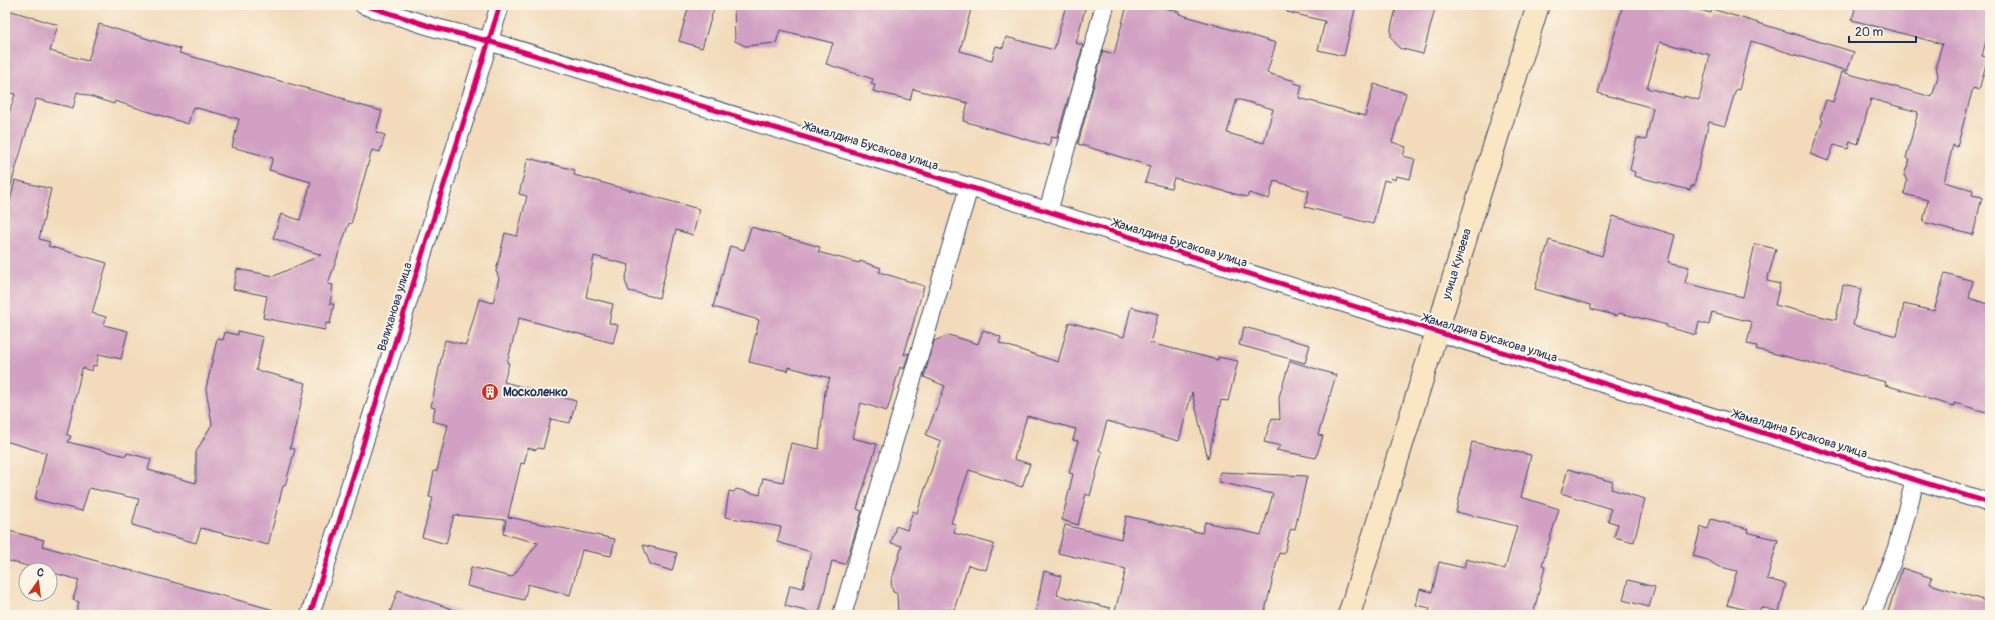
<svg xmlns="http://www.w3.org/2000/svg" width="1995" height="620" font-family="Pangolin,sans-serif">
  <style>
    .building { fill: #d2a0c3; fill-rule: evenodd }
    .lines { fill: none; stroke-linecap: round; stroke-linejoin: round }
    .minor-casing { stroke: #3b496c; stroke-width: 20 }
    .secondary-casing { stroke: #3b496c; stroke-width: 24 }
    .minor { stroke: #fff; stroke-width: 18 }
    .secondary { stroke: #fbe6c4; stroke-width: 22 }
    .cycleway-casing { stroke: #fcf5e5; stroke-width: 8 }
    .cycleway { stroke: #d6006c; stroke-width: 5 }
    .labels { text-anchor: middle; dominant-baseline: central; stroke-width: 4; stroke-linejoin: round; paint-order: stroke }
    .street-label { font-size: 12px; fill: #1b2f5e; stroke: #fcf5e5 }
    .poi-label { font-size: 12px; font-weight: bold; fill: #1b2f5e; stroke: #fcf5e5; text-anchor: start }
  </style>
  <rect width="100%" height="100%" fill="#fcf5e5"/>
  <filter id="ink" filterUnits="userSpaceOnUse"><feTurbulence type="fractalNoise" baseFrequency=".025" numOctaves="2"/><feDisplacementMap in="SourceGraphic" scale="8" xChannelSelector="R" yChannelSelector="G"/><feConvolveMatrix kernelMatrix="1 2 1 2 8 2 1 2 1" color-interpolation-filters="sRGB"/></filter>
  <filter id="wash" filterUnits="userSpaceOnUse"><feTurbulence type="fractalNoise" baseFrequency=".012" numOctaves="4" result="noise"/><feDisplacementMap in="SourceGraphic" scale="16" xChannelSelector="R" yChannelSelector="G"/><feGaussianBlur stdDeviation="0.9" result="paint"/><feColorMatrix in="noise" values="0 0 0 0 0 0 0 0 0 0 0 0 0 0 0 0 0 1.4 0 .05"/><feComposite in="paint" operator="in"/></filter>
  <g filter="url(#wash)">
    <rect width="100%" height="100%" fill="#f2daba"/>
    <g id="blocks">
      <g class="building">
        <polygon points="689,5 715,5 702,48 679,41"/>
        <polygon points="734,5 972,5 960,51 992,60 996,46 1003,48 1006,37 1054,50 1066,5 1086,5 1076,43 1083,45 1057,138 1051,137 1049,146 963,121 968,103 913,89 910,100 873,91 875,85 871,84 873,79 826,64 833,43 780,30 776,43 745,46 735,41"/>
        <path d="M1127,5H1155L1179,12V14L1276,43L1267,73L1295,81L1294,83L1302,85L1299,98L1365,116L1374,84L1406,93L1392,142L1406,147L1403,156L1415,159L1410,179L1396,176L1395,180L1391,178L1390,182L1384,180L1373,224L1305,207L1309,191L1274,181L1269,199L1249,193L1247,197L1174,178L1171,188L1145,182L1150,166L1078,144L1103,51L1114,54ZM1237,99L1273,109L1264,143L1227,133Z"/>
        <polygon points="1288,5 1356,5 1344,56 1318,50 1325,21 1287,12"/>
        <polygon points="1397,5 1436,5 1423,54 1399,48 1391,37 1391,28"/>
        <path d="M1623,5H1682L1711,13L1712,9L1854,52L1847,71L1751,41L1739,90L1736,89L1725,126L1709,122L1694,186H1691L1690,190L1634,176L1635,172L1630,170L1637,138L1646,140L1653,108L1598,93ZM1660,42L1710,55L1699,100L1684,96V98L1647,88Z"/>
        <polygon points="1856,5 1979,5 1990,8 1990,26 1982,56 1988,57 1979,90 1973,88 1957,147 1953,145 1944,182 1973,190 1972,195 1982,197 1973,235 1923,222 1928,200 1904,194 1907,181 1904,175 1910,160 1906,158 1918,112 1871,99 1858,144 1850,141 1848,149 1834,145 1828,161 1810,154 1823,120 1820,119 1826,100 1833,102 1842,72 1932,97 1938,76 1936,66 1942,44 1852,20"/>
        <polygon points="5,9 58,25 50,51 88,61 99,24 181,49 179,53 345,99 344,101 382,111 376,132 385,135 380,152 372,150 351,224 349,223 328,284 333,285 330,304 334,304 330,324 326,323 325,330 263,318 267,296 233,289 237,269 274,276 321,255 273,238 281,214 300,220 311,182 269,170 273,158 232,147 239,119 193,107 188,124 115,101 114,104 77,92 73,108 36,99 10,188 5,187 5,126 15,94 5,92"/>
        <polygon points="528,158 575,170 574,175 699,209 693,235 676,230 659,298 629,291 625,281 629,265 594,256 586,297 613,304 609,323 618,325 613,343 519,318 507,363 509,363 504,382 576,401 570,423 551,419 543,449 538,448 536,450 528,448 524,464 521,463 508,517 615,539 611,556 582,550 570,595 528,584 524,600 467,586 471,567 512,577 538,543 503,534 506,520 454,515 446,544 422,537 433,498 429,497 434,471 437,471 448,425 432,421 435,408 431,407 445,340 466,345 479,299 493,303 499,278 496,271 505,233 517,236 527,196 519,194"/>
        <polygon points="15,180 51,189 39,239 50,242 48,246 107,263 92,313 106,317 104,325 128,331 121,359 99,354 96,366 93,365 92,371 82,368 67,435 71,436 68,442 126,456 127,453 151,459 148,470 196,483 196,452 212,424 206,389 217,339 223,340 225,332 238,335 238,331 263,337 256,370 306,383 290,448 295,449 285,486 283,486 268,545 201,528 196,543 132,525 139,499 89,488 82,511 35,499 46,453 5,441 5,222"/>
        <polygon points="1613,216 1675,235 1668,262 1689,267 1685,283 1743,297 1755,244 1776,249 1767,281 1780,284 1775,305 1836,320 1843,285 1861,289 1853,325 1897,336 1904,304 1934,311 1945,273 1973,281 1969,298 1990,305 1990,413 1954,403 1954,406 1928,399 1926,397 1885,385 1886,382 1756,349 1757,346 1747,344 1752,322 1712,312 1709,325 1699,322 1696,335 1666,327 1667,325 1628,315 1618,313 1617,316 1591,309 1591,305 1535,289 1549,240 1602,256"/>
        <polygon points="751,227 820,247 818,252 859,263 860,261 881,268 879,272 924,286 904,355 909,353 904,369 900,367 887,411 861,403 852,438 877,444 857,509 862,511 848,556 845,564 832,561 819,614 785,606 790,585 803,588 811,552 777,542 781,527 725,517 729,491 734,492 736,489 760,495 763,478 783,482 791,443 819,449 825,392 830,378 789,367 788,371 749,362 759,320 713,307 730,246 744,250"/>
        <polygon points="1131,307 1158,314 1150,343 1218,360 1218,357 1238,361 1228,401 1221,400 1208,459 1192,392 1179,441 1107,421 1099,450 1102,452 1090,496 1086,494 1078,525 1062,520 1073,474 1069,473 1078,441 1073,440 1076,429 1027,416 1014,459 1030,464 1022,487 969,470 951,523 956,524 954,533 994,544 986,570 968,565 954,610 948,609 947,615 898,615 897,593 893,592 891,582 902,546 891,543 896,526 907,530 913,511 917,513 941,441 926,435 945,386 924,377 934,341 949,335 978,344 983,330 1001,337 999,343 1058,362 1069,322 1124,337"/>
        <polygon points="1244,327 1310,345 1305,363 1239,345"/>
        <polygon points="1290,361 1336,375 1318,435 1323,436 1316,458 1276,450 1281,446 1264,442 1272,418 1280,420 1279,397"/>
        <polygon points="1472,442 1531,455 1521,497 1559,509 1542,565 1545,567 1533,615 1428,615 1430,608 1416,605 1420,589 1432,592 1439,562 1464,568 1466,559 1505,569 1517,526 1456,512"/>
        <polygon points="1568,469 1613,482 1611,489 1645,499 1634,542 1614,537 1618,524 1608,521 1611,509 1561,493"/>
        <polygon points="1220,472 1307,476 1295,529 1290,530 1284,554 1279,553 1264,615 1114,615 1126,569 1058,553 1065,525 1121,539 1126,516 1202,533 1205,522 1261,535 1273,494 1219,482"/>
        <polygon points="1711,519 1748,529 1747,532 1778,540 1767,579 1786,584 1779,612 1761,607 1759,613 1727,605 1737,571 1717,566 1708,560 1693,556 1701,527 1708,529"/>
        <polygon points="5,530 44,540 42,546 274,610 274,615 75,615 79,602 73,600 79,580 50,572 50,570 43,570 5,560"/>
        <polygon points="643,545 677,553 672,571 650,564"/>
        <polygon points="1902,568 1932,578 1930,584 1990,602 1990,615 1887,615"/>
        <polygon points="1044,571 1061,576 1057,595 1110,608 1109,615 1035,615"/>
        <polygon points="1628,580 1655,587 1649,607 1623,600"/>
        <polygon points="398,590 460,612 460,615 389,615"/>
      </g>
    </g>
  </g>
  <g filter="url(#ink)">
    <use href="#blocks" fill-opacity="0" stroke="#3b496c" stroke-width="1"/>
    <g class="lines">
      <g class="minor-casing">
        <g id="minor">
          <polyline points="364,5 436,28 488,41 969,187 1990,503"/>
          <polyline points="1048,212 1105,5"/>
          <polyline points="310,615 500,5"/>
          <polyline points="842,615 969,187"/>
          <polyline points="1871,615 1897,548 1915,480"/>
        </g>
      </g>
      <g class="secondary-casing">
        <polyline id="secondary" points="1349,615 1538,5"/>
      </g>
      <use href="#minor" class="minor"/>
      <use href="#secondary" class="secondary"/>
      <g class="cycleway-casing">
        <g id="cycleway">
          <polyline points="364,5 436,28 488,41 969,187 1990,503"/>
          <polyline points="310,615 500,5"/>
        </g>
      </g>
      <use href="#cycleway" class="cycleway"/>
    </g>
  </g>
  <defs>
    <g id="building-disc" transform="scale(0.9)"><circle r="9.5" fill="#c8321e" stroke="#fcf5e5"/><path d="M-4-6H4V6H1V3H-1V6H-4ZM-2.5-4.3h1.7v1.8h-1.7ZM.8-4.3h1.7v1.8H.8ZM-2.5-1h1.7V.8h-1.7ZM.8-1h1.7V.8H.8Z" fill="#fff"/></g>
  </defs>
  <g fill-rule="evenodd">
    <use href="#building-disc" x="490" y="392"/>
  </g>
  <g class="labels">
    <g class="street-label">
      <text transform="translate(871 146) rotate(17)">Жамалдина Бусакова улица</text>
      <text transform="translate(1180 243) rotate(17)">Жамалдина Бусакова улица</text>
      <text transform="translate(1457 264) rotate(-73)">улица Кунаева</text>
      <text transform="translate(395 307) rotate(-73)">Валиханова улица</text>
      <text transform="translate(1490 338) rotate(17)">Жамалдина Бусакова улица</text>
      <text transform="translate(1800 434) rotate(17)">Жамалдина Бусакова улица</text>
    </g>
    <g class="poi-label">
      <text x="503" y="392">Москоленко</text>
    </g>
  </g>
  <rect width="1995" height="620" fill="none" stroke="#fcf5e5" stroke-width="20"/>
  <g transform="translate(38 582) rotate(14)"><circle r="19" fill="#fcf5e5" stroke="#a2a6af"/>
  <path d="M0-3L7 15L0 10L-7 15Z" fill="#c8321e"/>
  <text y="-6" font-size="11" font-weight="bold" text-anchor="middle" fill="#1b2f5e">С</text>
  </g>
  <path d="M1849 36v6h67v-6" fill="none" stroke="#1b2f5e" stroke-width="2"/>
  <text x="1855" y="36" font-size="12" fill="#1b2f5e" stroke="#fcf5e5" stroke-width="3" paint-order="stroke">20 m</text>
</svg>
